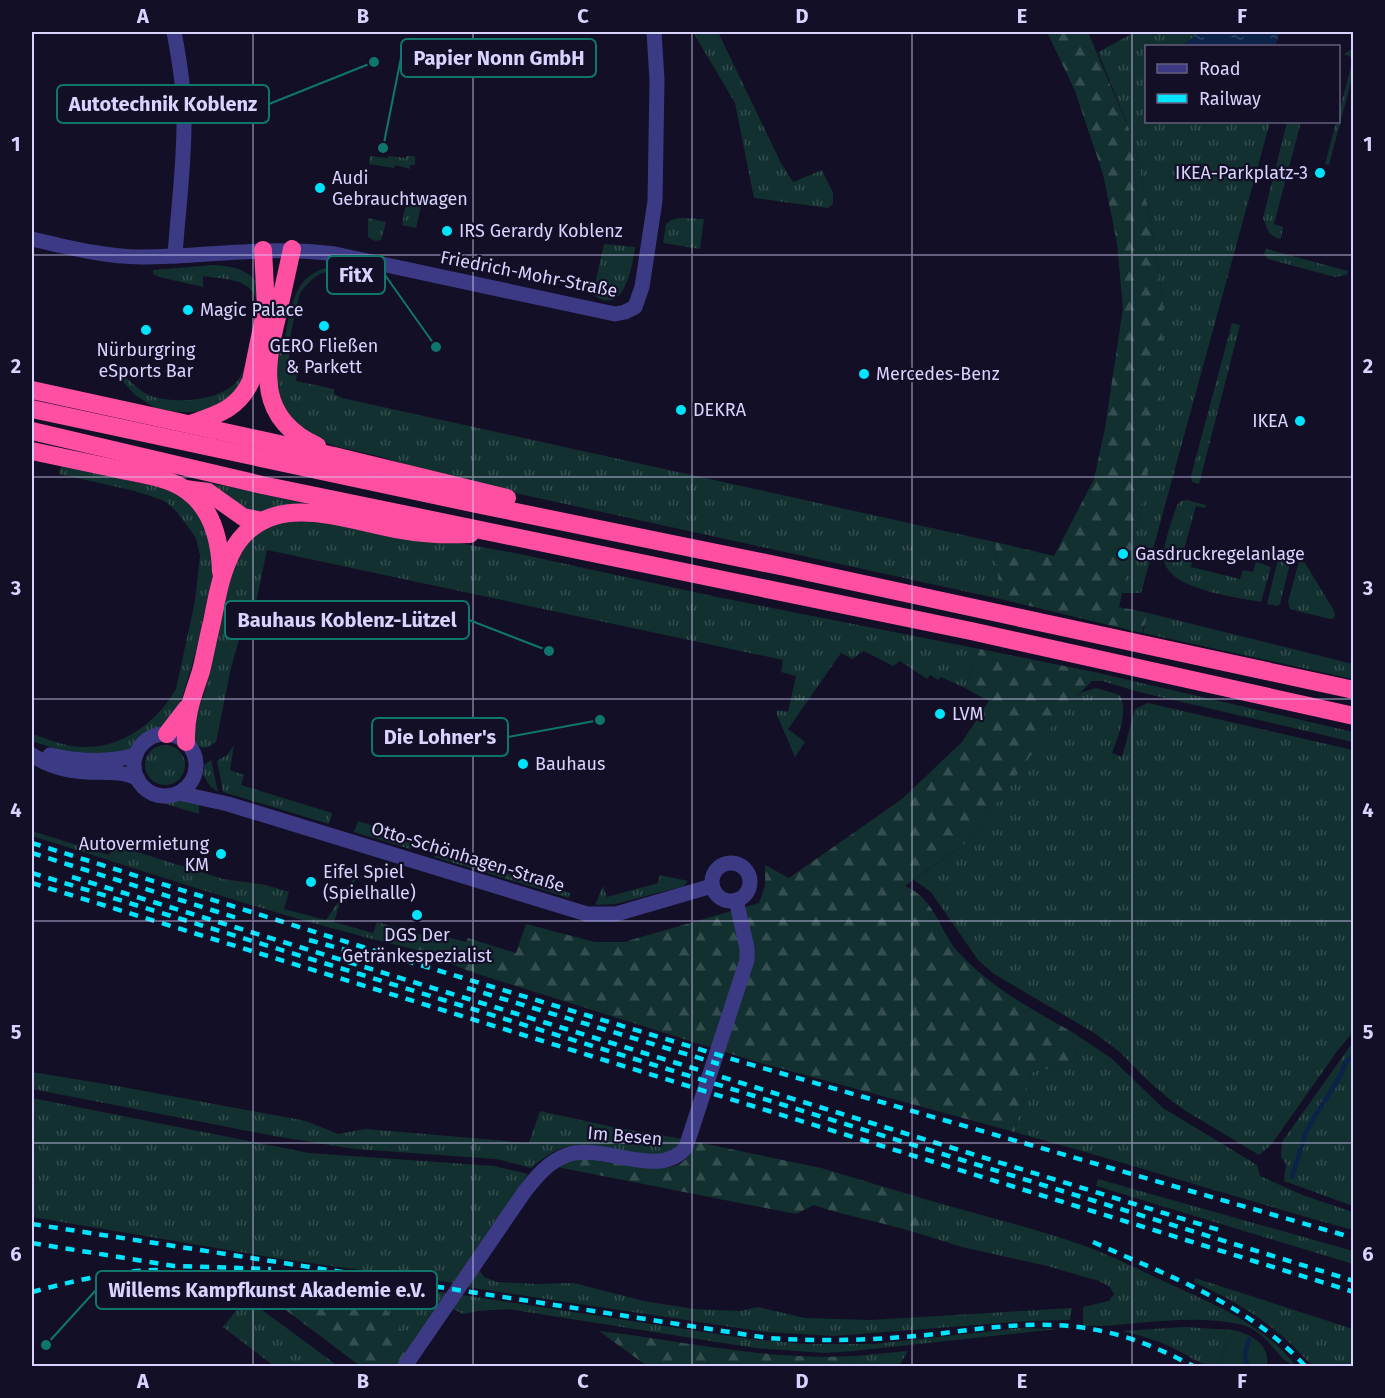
<svg xmlns="http://www.w3.org/2000/svg" width="1385" height="1398" font-family="'Fira Sans',sans-serif">
  <style>
    .grass { fill: url(#grass-tufts) }
    .forest { fill: url(#forest-firs) }
    .park { fill: #12302f }
    .water { fill: url(#water-ripples) }
    .lines { fill: none; stroke-linecap: round; stroke-linejoin: round }
    .stream { stroke: #0c2248; stroke-width: 4.5 }
    .minor { stroke: #3d3a85; stroke-width: 15 }
    .highway { stroke: #ff4fa3; stroke-width: 18 }
    .rail { stroke: #00e5ff; stroke-width: 4.5; stroke-dasharray: 9 8; stroke-linecap: butt }
    .grid { fill: none; stroke: #d9d4ff; stroke-width: 1.5; stroke-opacity: 0.55 }
    .poi-dot { fill: #00e5ff; stroke: #130f26; stroke-width: 2 }
    .labels { text-anchor: middle; dominant-baseline: central; stroke-width: 4.5; stroke-linejoin: round; paint-order: stroke }
    .poi-label { font-size: 18px; fill: #d9d4ff; stroke: #130f26; text-anchor: start }
    .street-label { font-size: 18px; fill: #d9d4ff; stroke: #130f26 }
    .leader { fill: none; stroke: #0f766e; stroke-width: 2 }
    .callout-dot { fill: #0f766e; stroke: #130f26; stroke-width: 2 }
    .callout { fill: #130f26; stroke: #0f766e; stroke-width: 2 }
    .callout-label { font-size: 20px; text-anchor: middle; font-weight: bold; fill: #d9d4ff }
    .neatline { fill: none; stroke: #d9d4ff; stroke-width: 2 }
    .grid-label { font-size: 20px; text-anchor: middle; font-weight: bold; fill: #d9d4ff }
  </style>
  <defs>
    <pattern id="grass-tufts" width="24" height="20" patternUnits="userSpaceOnUse" patternTransform="scale(1.5)"><rect width="24" height="20" fill="#12302f"/><path d="M3 7l-1-3M5 7V3M7 7l1-3M15 17l-1-3M17 17v-4M19 17l1-3" fill="none" stroke="#344d4e"/></pattern>
    <pattern id="forest-firs" width="22" height="20" patternUnits="userSpaceOnUse" patternTransform="scale(1.5)"><rect width="22" height="20" fill="#12302f"/><path d="M5 1l3.5 6h-7zM16 11l3.5 6h-7z" fill="#344d4e"/></pattern>
    <pattern id="water-ripples" width="26" height="14" patternUnits="userSpaceOnUse" patternTransform="scale(1.5)"><rect width="26" height="14" fill="#0c2248"/><path d="M2 4q2-2 4 0t4 0M15 11q2-2 4 0t4 0" fill="none" stroke="#2f4163"/></pattern>
  </defs>
  <rect width="100%" height="100%" fill="#130f26"/>
  <g class="grass">
    <polygon points="693,32 718,32 781,163 793,182 822,170 833,193 833,204 828,208 754,198 735,103"/>
    <polygon points="1135,32 1200,32 1182,46 1146,46 1146,122 1270,122 1141,593 1122,593 1142,505 1163,299 1149,214 1134,141 1098,52"/>
    <polygon points="1353,48 1353,74 1329,165 1325,164 1336,122 1338,122 1339,113 1353,58 1344,54"/>
    <polygon points="1287,122 1301,122 1274,224 1283,227 1281,238 1278,239 1269,233 1263,218"/>
    <polygon points="370,156 388,158 388,156 406,158 406,156 415,156 415,165 410,165 410,169 395,165 394,168 369,164"/>
    <polygon points="411,195 423,197 416,228 402,225 407,198"/>
    <polygon points="368,218 386,222 381,240 375,241 368,237"/>
    <polygon points="679,218 704,219 700,249 663,243 666,224 671,220"/>
    <path d="M604,244L635,247C632,269 623,321 590,292L595,284Z"/>
    <polygon points="1266,249 1348,271 1348,273 1346,275 1335,277 1268,259 1264,254"/>
    <path d="M214,265C234,266 249,270 260,286L250,370L233,400L200,412H179L155,408L135,395L116,374L121,372C128,379 136,388 145,393C168,406 226,402 240,377C251,359 253,326 258,305C252,277 227,280 203,276V287L159,277L153,274V270Z"/>
    <path d="M331,267L346,269L347,271L343,275C338,274 333,272 328,272C317,272 303,287 299,296C295,320 284,347 292,371L297,373L296,381L334,389V394L342,398L995,542L1000,599L451,479L382,457L335,446L311,437L285,413L276,386L277,349L283,348C291,314 290,274 331,267Z"/>
    <polygon points="1232,323 1240,325 1199,484 1192,482 1191,476"/>
    <path d="M61,466L160,487L179,494L193,505L204,520L214,555L212,577L196,651L183,695L178,707L164,726L145,734L130,749L113,755L65,752L32,741V734C43,737 55,743 67,745C113,755 154,727 176,689L195,601L200,556L196,538L177,512L165,501L135,491L59,474Z"/>
    <polygon points="202,481 307,504 286,505 266,512 253,513"/>
    <path d="M1187,500L1206,505L1205,508L1196,506L1183,553L1193,556L1191,567L1240,579L1243,570L1253,572L1256,562L1271,567L1261,602C1237,597 1160,589 1164,555C1165,538 1172,520 1177,505L1181,501Z"/>
    <path d="M309,521L449,541L520,554L722,598L980,649L965,688L941,677L938,680L930,675L927,679L900,661L893,666L864,651L852,659L841,653L788,729L805,742L795,757L777,715V710L788,712L796,676L781,672L783,660L267,550L253,616L241,632L231,668L216,742C211,746 205,750 199,746C183,738 197,709 203,698L233,567C243,548 258,527 280,523C290,521 300,522 309,521Z"/>
    <polygon points="1265,552 1291,559 1280,604 1277,606 1267,604 1278,559 1264,554"/>
    <polygon points="1299,561 1305,563 1333,609 1335,615 1334,618 1330,619 1290,609 1288,602"/>
    <polygon points="1148,613 1353,664 1353,679 1143,633"/>
    <polygon points="1094,672 1353,732 1353,742 1139,692 1102,681 1092,681"/>
    <path d="M1096,688L1120,695C1128,714 1119,734 1112,753L1122,757L1135,709L1148,703L1353,750V1032L1338,1050L1271,1145L1259,1155L1186,1111L1168,1098L1145,1078L1121,1053L1096,1034L994,974L978,960L931,892L914,880L970,840L1065,707L1082,692Z"/>
    <polygon points="234,745 230,770 244,775 241,785 332,813 329,824 223,792 217,761 227,755"/>
    <circle cx="165" cy="765" r="20"/>
    <polygon points="211,760 218,792 210,786 203,775 204,765"/>
    <polygon points="179,799 199,805 199,814 153,800 162,801"/>
    <polygon points="358,821 413,838 415,841 413,847 410,849 354,832"/>
    <path d="M32,831L109,855L115,845L223,879L266,885L289,892L284,909L326,920L358,872L347,902L341,900L334,922L373,933L377,922L446,942L415,943L413,949C284,919 158,875 32,836Z"/>
    <polygon points="437,852 570,893 569,898 434,857"/>
    <polygon points="660,875 688,881 684,886 616,904 595,905 603,886 607,897 658,883"/>
    <path d="M1072,1032L1111,1058L1163,1108L1257,1165L1260,1176L1305,1196L1353,1212V1230C1240,1199 1127,1163 1014,1132L1032,1072L1067,1065L1077,1055Z"/>
    <polygon points="1353,1042 1353,1206 1284,1181 1286,1164 1281,1157 1282,1142"/>
    <path d="M32,1072L123,1087L306,1121L338,1134L366,1129L529,1143L540,1111L613,1127L683,1139C677,1146 670,1153 660,1154C632,1159 601,1144 572,1146C556,1148 543,1158 531,1168L496,1159L355,1149L274,1136L32,1089Z"/>
    <polygon points="32,1098 309,1153 494,1166 528,1174 479,1250 455,1283 281,1259 32,1217"/>
    <polygon points="1098,1179 1353,1251 1353,1264 1096,1186"/>
    <path d="M928,1200C979,1215 1035,1228 1085,1246C1115,1257 1143,1272 1172,1285C1218,1306 1264,1325 1296,1366C1278,1363 1269,1330 1239,1324C1205,1317 1172,1320 1138,1323C1120,1324 1101,1328 1083,1325V1307L1109,1301L1114,1294L1110,1287L1099,1281L1047,1266L962,1247L917,1233Z"/>
    <polygon points="479,1270 484,1277 497,1282 536,1284 574,1283 644,1301 694,1309 740,1311 758,1307 805,1318 870,1320 1072,1308 1070,1320 1028,1321 834,1336 766,1332 467,1287"/>
    <path d="M1195,1278L1353,1329V1366H1312C1277,1326 1242,1304 1194,1282Z"/>
    <polygon points="390,1286 448,1293 415,1343 393,1321 384,1304"/>
    <polygon points="462,1295 750,1339 805,1344 874,1344 1021,1328 1057,1329 853,1351 825,1353 755,1348 508,1309 478,1311 463,1314 453,1309"/>
    <polygon points="246,1298 338,1366 274,1366 223,1327"/>
    <path d="M1184,1327L1234,1330L1217,1366C1200,1366 1192,1357 1177,1350C1160,1341 1142,1336 1122,1331Z"/>
    <polygon points="908,1351 899,1366 848,1366 855,1356"/>
  </g>
  <g class="forest">
    <polygon points="1047,32 1088,32 1134,141 1149,214 1163,299 1160,405 1142,505 1119,607 1148,613 1142,633 1000,599 995,542 1054,556 1094,479 1105,428 1123,308 1117,243 1103,174 1075,91"/>
    <path d="M980,649L1094,672L1092,681L1065,708L970,840L905,886C909,888 914,890 917,893C937,908 943,936 959,953C992,988 1031,1009 1072,1032L1077,1055L1067,1065L1032,1072L1014,1132L757,1062L468,971L434,956L413,949L414,943L445,942L447,937L466,942L468,938L516,953L526,924L595,942H624L759,903L765,886V865L789,878L902,799L962,742L989,701L965,688Z"/>
    <path d="M697,1142L821,1168L928,1200L917,1233C883,1222 848,1217 814,1205L796,1214L557,1167C565,1163 574,1159 583,1157C608,1154 658,1177 680,1164C688,1159 692,1150 697,1142Z"/>
    <polygon points="251,1276 324,1278 390,1286 384,1304 393,1321 415,1343 398,1366 360,1366 250,1283"/>
    <path d="M599,1331C684,1341 769,1361 855,1356L848,1366H647Z"/>
  </g>
  <path class="park" d="M1234,1330C1253,1335 1270,1345 1267,1366H1217Z"/>
  <polygon class="water" points="1200,32 1280,32 1275,46 1182,46"/>
  <g class="lines">
    <g class="stream">
      <polyline points="1292,1177 1306,1132 1314,1118 1341,1075 1345,1063 1354,1055"/>
      <polyline points="1247,1366 1245,1353 1249,1339"/>
    </g>
    <g class="minor">
      <path d="M174,32C179,58 184,86 184,114C185,161 178,209 175,256"/>
      <path d="M32,239C67,247 105,257 141,257C206,257 270,245 335,254L615,314L625,312L635,307L642,287L655,201L657,80L654,32"/>
      <circle cx="165" cy="765" r="31"/>
      <path d="M32,755C48,766 67,771 86,772C104,773 122,770 138,779"/>
      <path d="M50,755C77,761 109,763 136,755"/>
      <polyline points="179,793 228,804 587,914 616,914 712,886"/>
      <circle cx="731" cy="882" r="19"/>
      <path d="M405,1366L525,1191C537,1176 548,1162 567,1155C602,1142 661,1181 686,1147L747,960V948L736,900"/>
    </g>
    <g class="highway">
      <path d="M292,249C287,272 282,294 277,317C264,370 257,419 317,446"/>
      <polyline points="32,390 334,456 507,498"/>
      <polyline points="32,409 481,505 785,567 1354,690"/>
      <path d="M190,424C217,415 238,409 251,381L266,307L263,250"/>
      <polyline points="32,431 262,485 971,631 1354,716"/>
      <path d="M32,451C60,457 89,463 117,469C135,473 154,475 171,482C209,497 220,535 221,572"/>
      <polyline points="185,489 208,492 243,517 262,521"/>
      <polyline points="167,734 187,708"/>
      <path d="M186,742C185,714 193,696 201,671C205,655 208,638 212,622C217,597 221,571 234,548C271,487 346,521 402,530C424,534 447,535 470,534"/>
    </g>
    <g class="rail">
      <polyline points="32,843 420,965 742,1062 1354,1238"/>
      <polyline points="32,853 237,918"/>
      <polyline points="32,873 1354,1281"/>
      <polyline points="72,877 1219,1230"/>
      <polyline points="32,883 1354,1292"/>
      <polyline points="309,940 349,951"/>
      <polyline points="467,988 719,1064"/>
      <path d="M32,1224L768,1338C822,1342 874,1340 927,1335C981,1329 1037,1319 1091,1329C1127,1335 1161,1349 1193,1366"/>
      <path d="M1093,1242C1168,1276 1249,1304 1305,1366"/>
      <polyline points="32,1243 174,1266 271,1269"/>
      <path d="M32,1292C74,1281 117,1270 160,1270"/>
    </g>
  </g>
  <path class="grid" d="M253,32V1366M473,32V1366M692,32V1366M912,32V1366M1132,32V1366M32,255H1354M32,477H1354M32,699H1354M32,921H1354M32,1143H1354"/>
  <g class="poi-dot">
    <circle cx="1320" cy="173" r="6"/>
    <circle cx="320" cy="188" r="6"/>
    <circle cx="447" cy="231" r="6"/>
    <circle cx="188" cy="310" r="6"/>
    <circle cx="324" cy="326" r="6"/>
    <circle cx="146" cy="330" r="6"/>
    <circle cx="864" cy="374" r="6"/>
    <circle cx="681" cy="410" r="6"/>
    <circle cx="1300" cy="421" r="6"/>
    <circle cx="1123" cy="554" r="6"/>
    <circle cx="940" cy="714" r="6"/>
    <circle cx="523" cy="764" r="6"/>
    <circle cx="221" cy="854" r="6"/>
    <circle cx="311" cy="882" r="6"/>
    <circle cx="417" cy="915" r="6"/>
  </g>
  <g class="labels">
    <g class="poi-label">
      <text x="1308" y="173" text-anchor="end">IKEA-Parkplatz-3</text>
      <text x="332" y="178">Audi<tspan x="332" dy="21">Gebrauchtwagen</tspan></text>
      <text x="459" y="231">IRS Gerardy Koblenz</text>
      <text x="200" y="310">Magic Palace</text>
      <text x="324" y="346" text-anchor="middle">GERO Fließen<tspan x="324" dy="21">&amp; Parkett</tspan></text>
      <text x="146" y="350" text-anchor="middle">Nürburgring<tspan x="146" dy="21">eSports Bar</tspan></text>
      <text x="876" y="374">Mercedes-Benz</text>
      <text x="693" y="410">DEKRA</text>
      <text x="1288" y="421" text-anchor="end">IKEA</text>
      <text x="1135" y="554">Gasdruckregelanlage</text>
      <text x="952" y="714">LVM</text>
      <text x="535" y="764">Bauhaus</text>
      <text x="209" y="844" text-anchor="end">Autovermietung<tspan x="209" dy="21">KM</tspan></text>
      <text x="323" y="872">Eifel Spiel<tspan x="323" dy="21">(Spielhalle)</tspan></text>
      <text x="417" y="935" text-anchor="middle">DGS Der<tspan x="417" dy="21">Getränkespezialist</tspan></text>
    </g>
    <g class="street-label">
      <text transform="translate(529 274) rotate(11)">Friedrich-Mohr-Straße</text>
      <text transform="translate(468 857) rotate(17)">Otto-Schönhagen-Straße</text>
      <text transform="translate(625 1136) rotate(5)">Im Besen</text>
    </g>
  </g>
  <path class="leader" d="M383 148L401 58M374 62L269 104M436 347L385 275M549 651L469 620M600 720L508 737M46 1345L96 1290"/>
  <g class="callout-dot">
    <circle cx="383" cy="148" r="6"/>
    <circle cx="374" cy="62" r="6"/>
    <circle cx="436" cy="347" r="6"/>
    <circle cx="549" cy="651" r="6"/>
    <circle cx="600" cy="720" r="6"/>
    <circle cx="46" cy="1345" r="6"/>
  </g>
  <g class="callout">
    <rect x="401" y="39" width="195" height="38" rx="6"/>
    <rect x="57" y="85" width="212" height="38" rx="6"/>
    <rect x="327" y="256" width="58" height="38" rx="6"/>
    <rect x="225" y="601" width="244" height="38" rx="6"/>
    <rect x="372" y="718" width="136" height="38" rx="6"/>
    <rect x="96" y="1271" width="341" height="38" rx="6"/>
  </g>
  <g class="callout-label">
    <text x="499" y="65">Papier Nonn GmbH</text>
    <text x="163" y="111">Autotechnik Koblenz</text>
    <text x="356" y="282">FitX</text>
    <text x="347" y="627">Bauhaus Koblenz-Lützel</text>
    <text x="440" y="744">Die Lohner's</text>
    <text x="267" y="1297">Willems Kampfkunst Akademie e.V.</text>
  </g>
  <rect width="1385" height="1398" fill="none" stroke="#130f26" stroke-width="66"/>
  <rect x="1145" y="45" width="195" height="78" fill="#130f26" stroke="#625e7d" stroke-width="1.5"/>
  <rect x="1157" y="64" width="30" height="9" fill="#3d3a85" stroke="#625e7d" stroke-width="1.5"/>
  <text x="1199" y="75" font-size="18" fill="#d9d4ff">Road</text>
  <rect x="1157" y="94" width="30" height="9" fill="#00e5ff" stroke="#625e7d" stroke-width="1.5"/>
  <text x="1199" y="105" font-size="18" fill="#d9d4ff">Railway</text>
  <rect x="33" y="33" width="1319" height="1332" class="neatline"/>
  <g class="grid-label">
    <text x="143" y="23">A</text>
    <text x="363" y="23">B</text>
    <text x="583" y="23">C</text>
    <text x="802" y="23">D</text>
    <text x="1022" y="23">E</text>
    <text x="1242" y="23">F</text>
    <text x="16" y="151">1</text>
    <text x="1368" y="151">1</text>
    <text x="16" y="373">2</text>
    <text x="1368" y="373">2</text>
    <text x="16" y="595">3</text>
    <text x="1368" y="595">3</text>
    <text x="16" y="817">4</text>
    <text x="1368" y="817">4</text>
    <text x="16" y="1039">5</text>
    <text x="1368" y="1039">5</text>
    <text x="16" y="1261">6</text>
    <text x="1368" y="1261">6</text>
    <text x="143" y="1388">A</text>
    <text x="363" y="1388">B</text>
    <text x="583" y="1388">C</text>
    <text x="802" y="1388">D</text>
    <text x="1022" y="1388">E</text>
    <text x="1242" y="1388">F</text>
  </g>
</svg>
